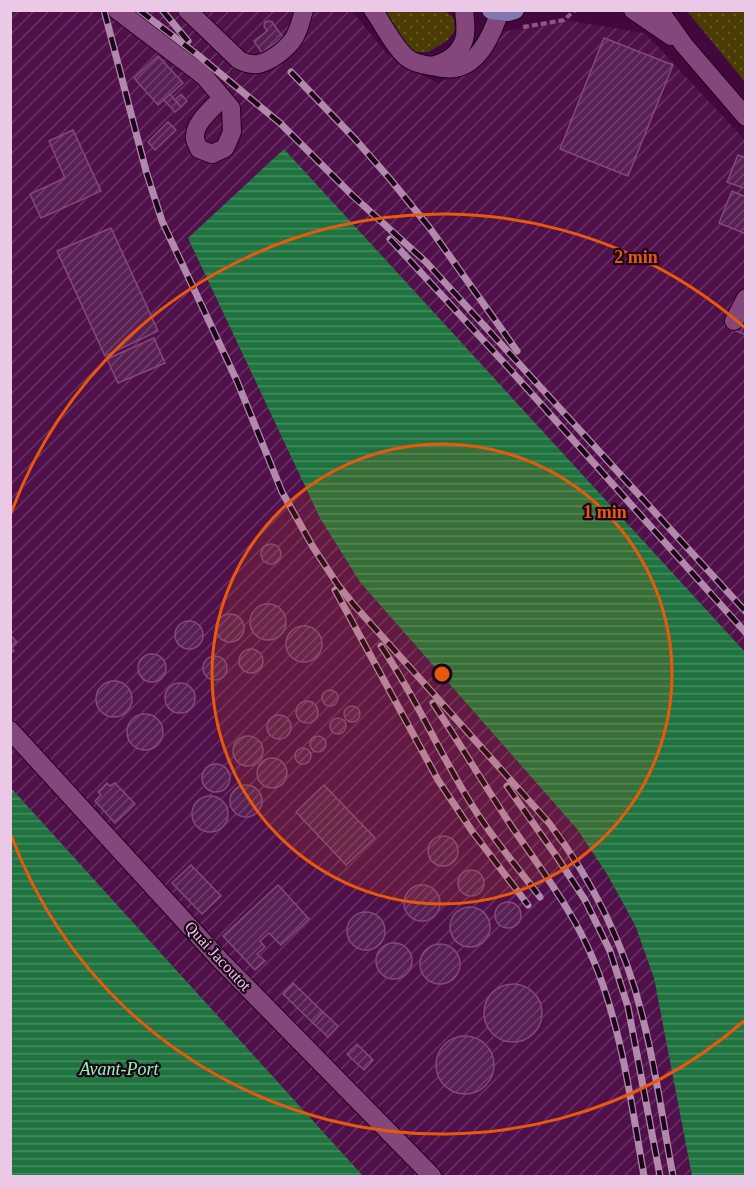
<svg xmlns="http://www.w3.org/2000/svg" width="756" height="1187" font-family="'Times New Roman',serif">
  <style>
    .industrial { fill: url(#industrial-furrows) }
    .green { fill: url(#green-dots) }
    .water { fill: url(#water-rules) }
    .building { fill: url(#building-hatch); stroke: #84487c; stroke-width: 1.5 }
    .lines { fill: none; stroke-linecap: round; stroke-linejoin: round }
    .minor-casing { stroke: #22001f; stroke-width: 20 }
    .major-casing { stroke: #22001f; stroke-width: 20 }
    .path { stroke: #895984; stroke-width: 4; stroke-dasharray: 6 3; stroke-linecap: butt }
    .minor { stroke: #83477b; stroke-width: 18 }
    .major { stroke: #8476b1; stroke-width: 18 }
    .rail-casing { stroke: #b388ad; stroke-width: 7 }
    .rail { stroke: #1c0519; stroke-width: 4.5; stroke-dasharray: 14; stroke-linecap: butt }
    .ring { fill: none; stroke: #e8590c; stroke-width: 3 }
    .labels { text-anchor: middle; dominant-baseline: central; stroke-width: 4.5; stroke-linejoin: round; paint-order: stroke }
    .street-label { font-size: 16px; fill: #ebc8e5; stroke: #1c0519 }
    .water-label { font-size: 18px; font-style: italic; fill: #8df7ac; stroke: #1c0519 }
    .centre { fill: #e8590c; stroke: #1c0519; stroke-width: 3 }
    .ring-label { font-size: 18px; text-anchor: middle; font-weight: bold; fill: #e8590c; stroke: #1c0519; stroke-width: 4.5; stroke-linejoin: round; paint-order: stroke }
  </style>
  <defs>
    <pattern id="industrial-furrows" width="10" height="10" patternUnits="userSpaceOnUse" patternTransform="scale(1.5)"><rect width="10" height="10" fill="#50114a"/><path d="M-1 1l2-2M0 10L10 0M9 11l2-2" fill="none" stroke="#693264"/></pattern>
    <pattern id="green-dots" width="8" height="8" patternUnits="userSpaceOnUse" patternTransform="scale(1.5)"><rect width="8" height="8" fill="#4b3b04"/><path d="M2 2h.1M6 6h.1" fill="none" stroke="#655628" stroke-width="1.8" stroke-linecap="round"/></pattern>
    <pattern id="water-rules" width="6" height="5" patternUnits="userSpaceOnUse" patternTransform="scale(1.5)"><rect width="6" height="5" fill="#1e733f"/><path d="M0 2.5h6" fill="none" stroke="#4a8c64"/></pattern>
    <pattern id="building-hatch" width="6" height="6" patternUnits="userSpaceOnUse" patternTransform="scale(1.5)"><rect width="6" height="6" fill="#592053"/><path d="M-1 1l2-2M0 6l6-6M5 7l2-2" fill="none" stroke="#713f6c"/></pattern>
  </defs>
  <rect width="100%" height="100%" fill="#42083d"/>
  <polygon class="industrial" points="10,11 352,11 386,53 402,65 438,83 476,66 495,33 564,20 645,33 745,140 745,1176 11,1176"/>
  <g class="green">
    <polygon points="379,11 445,11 453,17 455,30 447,41 428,52 412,52"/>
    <polygon points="687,11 745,11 745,82"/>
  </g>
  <g class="water">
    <polygon points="284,149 745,652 745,1176 692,1176 654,978 635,925 607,874 577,829 360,582 320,518 188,238"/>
    <polygon points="11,788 363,1176 11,1176"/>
  </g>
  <g class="building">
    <polygon points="269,21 272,22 283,37 262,53 254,41 267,31 264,26 265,22"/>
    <polygon points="604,38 673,65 628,176 560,149"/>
    <polygon points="158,56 183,83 158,105 134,78"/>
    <polygon points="170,94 181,107 175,112 164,100"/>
    <polygon points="181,94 187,101 181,107 175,100"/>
    <polygon points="168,122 176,130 155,150 148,142"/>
    <polygon points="73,130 101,191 41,218 30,194 65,178 49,141"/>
    <polygon points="738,155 746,158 746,189 727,182"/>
    <polygon points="732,191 746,197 746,234 719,223"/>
    <polygon points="111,228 158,331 105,356 57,251"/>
    <polygon points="744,312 746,312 746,335 736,331"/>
    <polygon points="154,338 165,363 118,383 107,359"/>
    <circle cx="271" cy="554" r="10"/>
    <circle cx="268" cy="622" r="18"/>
    <circle cx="230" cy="628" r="14"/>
    <circle cx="189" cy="635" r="14"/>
    <circle cx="304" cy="644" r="18"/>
    <polygon points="10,635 17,642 11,648 14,651 10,654"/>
    <circle cx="251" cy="661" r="12"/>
    <circle cx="152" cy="668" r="14"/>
    <circle cx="215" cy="668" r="12"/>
    <circle cx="114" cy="699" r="18"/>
    <circle cx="180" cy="698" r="15"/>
    <circle cx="330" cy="698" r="8"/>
    <circle cx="307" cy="712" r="11"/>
    <circle cx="352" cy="714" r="8"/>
    <circle cx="145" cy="732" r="18"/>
    <circle cx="279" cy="727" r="12"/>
    <circle cx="338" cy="726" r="8"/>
    <circle cx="248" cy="751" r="15"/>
    <circle cx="318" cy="744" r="8"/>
    <circle cx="303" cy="756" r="8"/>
    <circle cx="272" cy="773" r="15"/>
    <circle cx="216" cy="778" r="14"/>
    <polygon points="107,783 110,786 115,783 135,804 115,823 95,801 101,795 98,792"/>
    <polygon points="324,785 375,838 346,865 296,812"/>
    <circle cx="246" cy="801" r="16"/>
    <circle cx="210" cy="814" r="18"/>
    <circle cx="443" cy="851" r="15"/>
    <polygon points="191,865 221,896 202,914 172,883"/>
    <circle cx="471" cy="883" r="13"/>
    <circle cx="422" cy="903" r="18"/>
    <polygon points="278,885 309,919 281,945 269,933 260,941 265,947 257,954 265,961 255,970 223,936"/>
    <circle cx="508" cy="915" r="13"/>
    <circle cx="470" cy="927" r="20"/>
    <circle cx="366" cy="931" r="19"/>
    <circle cx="394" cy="961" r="18"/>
    <circle cx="440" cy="964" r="20"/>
    <polygon points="293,983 323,1012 313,1023 283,994"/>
    <circle cx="513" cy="1013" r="29"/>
    <polygon points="323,1012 338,1026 328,1037 313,1023"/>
    <circle cx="465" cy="1065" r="29"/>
    <polygon points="357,1044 373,1060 364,1070 347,1054"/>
  </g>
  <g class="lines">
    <g class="minor-casing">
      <g id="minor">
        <path d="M117,10L204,76L231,108L232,132L225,148L212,154L199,149C198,146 196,143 195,139C193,123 213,108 222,98"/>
        <path d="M187,10L239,60C245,63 251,65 258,64C270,62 287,49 294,38C299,30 301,20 304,10"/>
        <path d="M373,10C384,25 392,44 406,57C413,63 423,65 432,66C440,68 448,69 455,68C480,64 493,32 500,11"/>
        <polyline points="633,10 671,36"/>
        <polyline points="659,10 684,45 746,117"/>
        <path d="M431,66C445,63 459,55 464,40C467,31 465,20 464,10"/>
        <polyline points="734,321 746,298"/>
        <polyline points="10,730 221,961 432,1176"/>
      </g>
    </g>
    <g class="major-casing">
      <polyline id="major" points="491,10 508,12 515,10"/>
    </g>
    <polyline class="path" points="523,27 564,20 575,10"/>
    <use href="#minor" class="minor"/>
    <use href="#major" class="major"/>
    <g class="rail-casing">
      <g id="rail">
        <path d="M104,10L146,171L162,221L237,381L282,492L313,547L338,585L354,605L549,823C592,880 625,946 642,1015C656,1068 663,1123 673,1176"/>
        <polyline points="139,10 199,56 280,123 353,196 426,262 746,612"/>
        <polyline points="162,10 188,41"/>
        <polyline points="291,72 355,139 390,179 429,227 517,351"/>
        <polyline points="390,239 506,365 746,633"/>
        <polyline points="335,590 438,780 472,831 528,905"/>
        <path d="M381,646C414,694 437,748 467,797C488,833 515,864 540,897"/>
        <path d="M433,703C460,744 485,786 512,827C541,869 573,911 593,959C622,1028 631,1103 644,1176"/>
        <polyline points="507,786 557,857 585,900 610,951 628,1007 660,1176"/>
      </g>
    </g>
    <use href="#rail" class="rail"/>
  </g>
  <circle cx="442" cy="674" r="230" fill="#e8590c" fill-opacity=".12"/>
  <g class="ring">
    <circle cx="442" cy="674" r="230"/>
    <path d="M744 1021A460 460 0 0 1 11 835M11 513A460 460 0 0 1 744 327"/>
  </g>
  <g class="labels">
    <g class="street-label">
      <text transform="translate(218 956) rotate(47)">Quai Jacoutot</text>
    </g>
    <g class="water-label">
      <text x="119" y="1069">Avant-Port</text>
    </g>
  </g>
  <circle cx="442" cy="674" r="9" class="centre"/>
  <g class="ring-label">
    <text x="636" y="263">2 min</text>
    <text x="605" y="518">1 min</text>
  </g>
  <rect width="756" height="1187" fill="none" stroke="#ebc8e5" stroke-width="24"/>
</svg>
